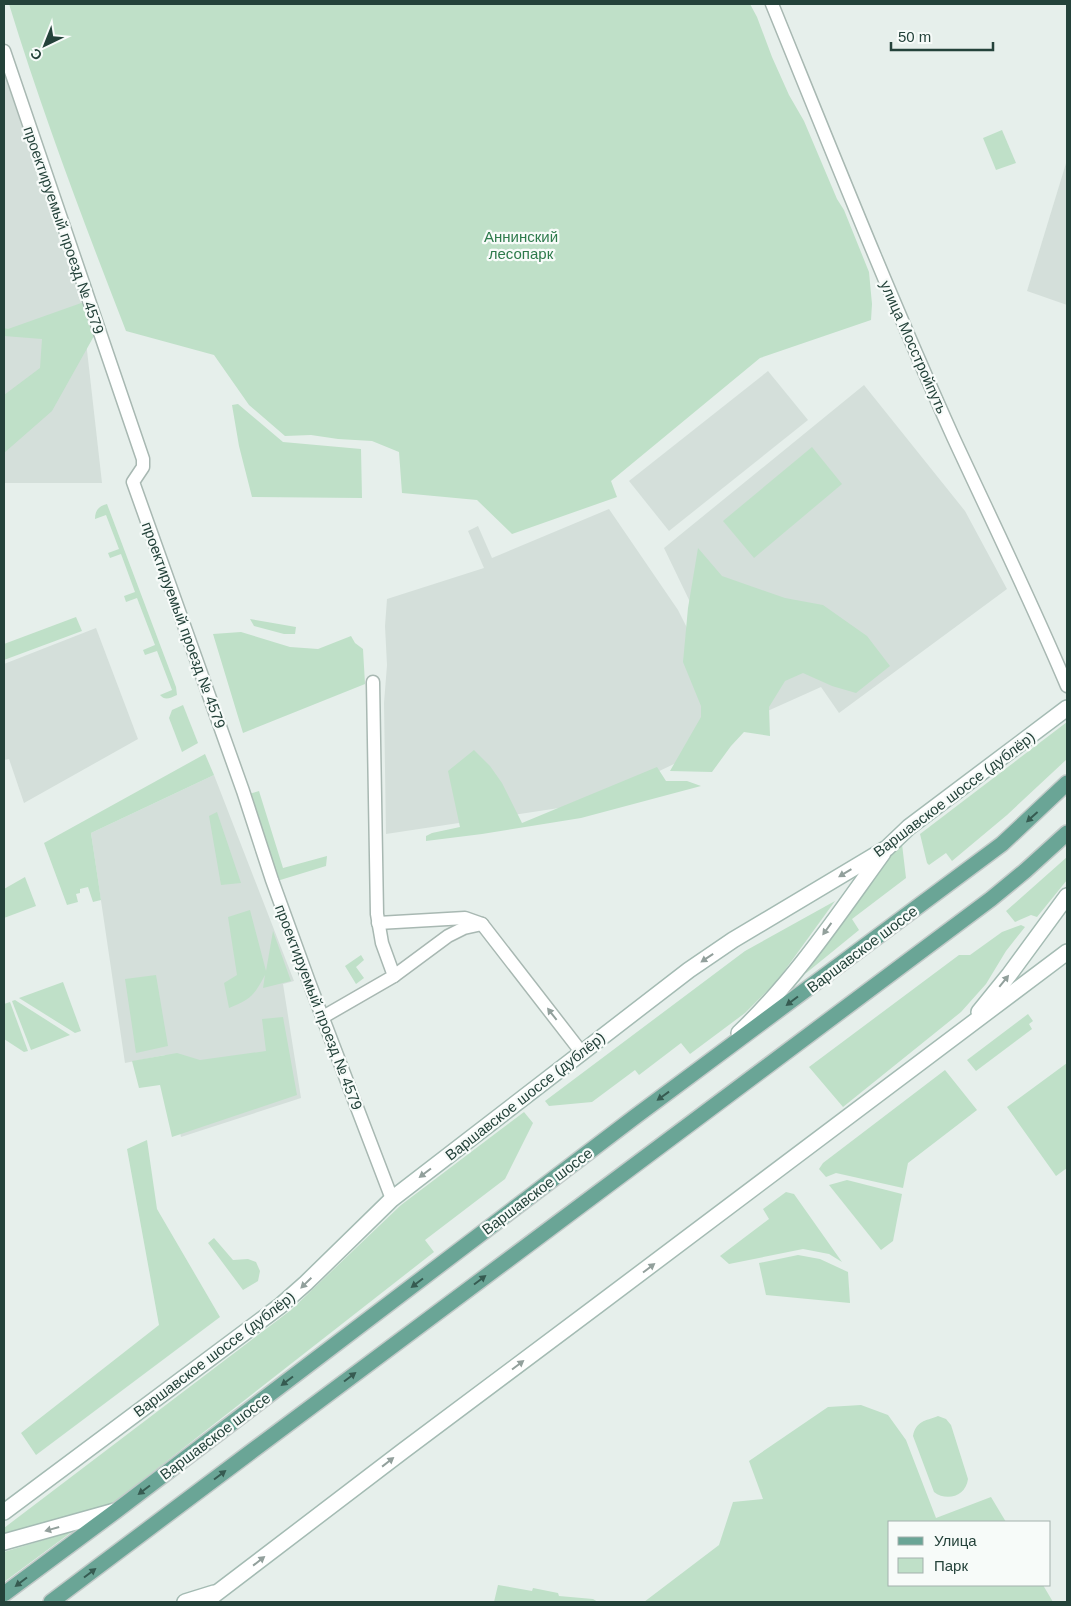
<svg xmlns="http://www.w3.org/2000/svg" width="1071" height="1606" font-family="Helvetica,sans-serif">
  <style>
    .built { fill: #d4dfda }
    .green { fill: #bfe0c8 }
    .lines { fill: none; stroke-linecap: round; stroke-linejoin: round }
    .minor-casing { stroke: #a8b8b2; stroke-width: 15 }
    .secondary-casing { stroke: #a4bbb3; stroke-width: 18 }
    .primary-casing { stroke: #c2cac8; stroke-width: 18 }
    .minor { stroke: #fff; stroke-width: 12 }
    .secondary { stroke: #fff; stroke-width: 15 }
    .primary { stroke: #6aa596; stroke-width: 15 }
    .oneway { fill: #365b51 }
    .oneway2 { fill: #92a09c }
    .labels { text-anchor: middle; dominant-baseline: central; stroke-width: 4.5; stroke-linejoin: round; paint-order: stroke }
    .street-label { font-size: 15px; fill: #24423a; stroke: #f7fbf9 }
    .park-label { font-size: 15px; fill: #2d7a4b; stroke: #f7fbf9 }
  </style>
  <rect width="100%" height="100%" fill="#e6efeb"/>
  <g class="built">
    <polygon points="4,73 82,306 102,483 4,483"/>
    <polygon points="1067,160 1067,305 1027,291"/>
    <polygon points="768,371 808,420 669,531 629,481"/>
    <polygon points="864,385 965,511 1007,589 839,713 821,687 745,721 691,604 664,548"/>
    <polygon points="609,509 678,610 737,727 674,764 592,803 386,834 384,703 387,665 385,626 387,599 484,568 468,531 478,526 492,558"/>
    <polygon points="96,628 138,739 24,803 9,759 4,760 4,664"/>
    <polygon points="214,775 294,981 283,984 301,1098 181,1137 165,1055 125,1063 91,833"/>
  </g>
  <g class="green">
    <path d="M9,4H750L757,17L772,57L789,95L804,121L837,199L844,210L869,272L872,304L871,320L760,358L611,481L617,497L512,534L477,500L402,493L399,452L372,441L338,439L311,435L285,436L249,405L214,355L126,331C84,223 43,115 9,4Z"/>
    <polygon points="1002,130 1016,163 996,170 983,138"/>
    <polygon points="84,302 94,336 52,411 4,453 4,395 40,368 42,339 4,336 4,328 8,329"/>
    <polygon points="238,404 283,442 361,449 362,498 252,497 239,446 232,405"/>
    <polygon points="812,447 842,484 754,558 723,521"/>
    <path d="M107,504L176,687L177,695C170,698 165,701 160,695L172,690L157,651L145,655L143,650L155,645L137,598L126,602L124,596L135,592L121,554L110,558L108,553L119,549L106,515L95,519C95,510 99,506 107,504Z"/>
    <polygon points="698,548 722,576 785,598 823,605 867,636 890,666 856,693 832,686 803,673 785,681 769,707 770,736 744,732 731,746 712,772 670,771 701,717 701,706 683,662 688,608"/>
    <polygon points="76,617 82,631 4,660 4,644"/>
    <polygon points="250,619 296,627 295,634 284,634 254,626"/>
    <polygon points="241,632 290,647 318,649 351,636 355,643 363,649 365,684 243,733 213,634"/>
    <polygon points="183,705 198,743 182,752 169,718 172,710"/>
    <polygon points="1067,722 1067,759 1007,815 952,861 946,853 929,865 927,863 920,834"/>
    <polygon points="474,750 490,766 502,783 522,823 657,767 666,781 687,781 701,786 581,818 482,834 426,841 426,836 432,833 460,827 448,771"/>
    <polygon points="205,754 214,775 91,833 101,900 93,902 88,887 80,889 80,893 76,894 78,902 67,905 44,843"/>
    <polygon points="259,791 283,868 327,856 326,866 277,881 249,794"/>
    <polygon points="217,812 241,883 221,885 209,816"/>
    <polygon points="902,844 906,878 852,919 859,930 805,974 892,852"/>
    <polygon points="1067,857 1067,880 1037,917 1031,915 1015,922 1006,911"/>
    <polygon points="25,877 36,906 4,918 4,889"/>
    <polygon points="835,901 777,981 745,1013 690,1054 681,1043 639,1075 635,1070 592,1102 549,1106 545,1101 745,951"/>
    <path d="M250,910L266,971L273,931L291,981L263,988L265,975C254,995 252,999 229,1008L224,983L237,975L228,917Z"/>
    <polygon points="1021,925 1025,927 1006,951 986,984 961,1012 843,1107 809,1067 959,955 970,955 1002,932"/>
    <polygon points="361,955 364,960 356,967 364,978 356,984 345,966"/>
    <polygon points="156,975 168,1046 136,1053 125,979"/>
    <polygon points="63,982 81,1031 75,1033 19,998"/>
    <polygon points="15,1000 70,1035 31,1050 12,1001"/>
    <polygon points="10,1002 28,1051 24,1052 4,1039 4,1004"/>
    <polygon points="1028,1014 1033,1021 1029,1024 1032,1029 976,1071 967,1060"/>
    <polygon points="283,1017 297,1095 172,1137 160,1085 139,1088 132,1061 177,1053 200,1060 266,1051 262,1019"/>
    <polygon points="1067,1063 1066,1149 1067,1168 1056,1176 1007,1107"/>
    <polygon points="945,1070 977,1110 908,1163 903,1188 836,1173 826,1177 819,1169 823,1163"/>
    <polygon points="524,1112 533,1123 505,1179 425,1240 434,1252 112,1504 4,1537 4,1528 291,1310 401,1205"/>
    <polygon points="147,1140 157,1209 220,1317 36,1455 21,1433 159,1325 127,1149"/>
    <polygon points="847,1180 902,1194 893,1241 881,1250 829,1185"/>
    <polygon points="786,1192 794,1194 842,1262 829,1254 803,1249 729,1264 720,1256 769,1219 763,1209"/>
    <polygon points="214,1238 233,1260 248,1259 256,1262 260,1271 258,1281 243,1290 208,1243"/>
    <polygon points="798,1255 820,1259 848,1272 850,1303 766,1295 759,1263"/>
    <polygon points="861,1405 888,1415 906,1440 936,1518 991,1497 1006,1522 890,1522 890,1585 1043,1585 1053,1602 644,1602 719,1545 733,1502 763,1499 749,1461 828,1407"/>
    <path d="M938,1416L946,1419L951,1425L968,1479C966,1496 947,1502 934,1492L913,1436C916,1421 925,1421 938,1416Z"/>
    <polygon points="73,1531 4,1582 4,1552"/>
    <polygon points="498,1585 532,1591 533,1588 558,1593 559,1596 593,1599 598,1602 494,1602"/>
  </g>
  <g class="lines">
    <g class="minor-casing">
      <g id="minor">
        <path d="M772,4C831,149 889,295 954,439C992,521 1032,603 1067,686"/>
        <polyline points="4,51 143,459 143,467 133,482 243,791 272,880 309,982 392,1199"/>
        <polyline points="378,923 465,918 482,924 582,1053"/>
        <polyline points="394,976 448,936 464,928 482,924"/>
        <polyline points="323,1017 394,976 382,943 377,914 373,682"/>
      </g>
    </g>
    <g class="secondary-casing">
      <g id="secondary">
        <polyline points="979,1012 1009,975 1067,896"/>
        <path d="M739,1033C795,980 838,915 883,853"/>
        <polyline points="4,1512 280,1306 306,1283 392,1199 689,970 733,940 887,848 909,827 1067,708"/>
        <polyline points="4,1542 115,1511"/>
        <polyline points="185,1602 214,1593"/>
        <polyline points="205,1602 403,1451 598,1305 1067,952"/>
      </g>
    </g>
    <g class="primary-casing">
      <g id="primary">
        <polyline points="4,1594 116,1511 636,1116 1002,844 1067,783"/>
        <polyline points="51,1602 252,1451 991,899 1025,871 1067,833"/>
      </g>
    </g>
    <use href="#minor" class="minor"/>
    <use href="#secondary" class="secondary"/>
    <use href="#primary" class="primary"/>
  </g>
  <defs><path id="oneway-solid" d="M-6-.8H1V-3.2L6.5 0L1 3.2V.8H-6Z" transform="scale(1.25)"/></defs>
  <g class="oneway">
    <use href="#oneway-solid" transform="translate(1032 817) rotate(138)"/>
    <use href="#oneway-solid" transform="translate(792 1001) rotate(143)"/>
    <use href="#oneway-solid" transform="translate(663 1096) rotate(144)"/>
    <use href="#oneway-solid" transform="translate(480 1280) rotate(-37)"/>
    <use href="#oneway-solid" transform="translate(417 1283) rotate(143)"/>
    <use href="#oneway-solid" transform="translate(350 1377) rotate(-37)"/>
    <use href="#oneway-solid" transform="translate(287 1381) rotate(143)"/>
    <use href="#oneway-solid" transform="translate(220 1475) rotate(-37)"/>
    <use href="#oneway-solid" transform="translate(144 1490) rotate(143)"/>
    <use href="#oneway-solid" transform="translate(90 1573) rotate(-37)"/>
    <use href="#oneway-solid" transform="translate(21 1582) rotate(143)"/>
  </g>
  <g class="oneway2">
    <use href="#oneway-solid" transform="translate(845 873) rotate(149)"/>
    <use href="#oneway-solid" transform="translate(827 929) rotate(126)"/>
    <use href="#oneway-solid" transform="translate(707 958) rotate(146)"/>
    <use href="#oneway-solid" transform="translate(1004 981) rotate(-51)"/>
    <use href="#oneway-solid" transform="translate(552 1014) rotate(-128)"/>
    <use href="#oneway-solid" transform="translate(425 1173) rotate(143)"/>
    <use href="#oneway-solid" transform="translate(649 1268) rotate(-37)"/>
    <use href="#oneway-solid" transform="translate(306 1283) rotate(136)"/>
    <use href="#oneway-solid" transform="translate(518 1365) rotate(-37)"/>
    <use href="#oneway-solid" transform="translate(388 1462) rotate(-38)"/>
    <use href="#oneway-solid" transform="translate(52 1529) rotate(164)"/>
    <use href="#oneway-solid" transform="translate(259 1561) rotate(-38)"/>
  </g>
  <g class="labels">
    <g class="street-label">
      <text transform="translate(64 230) rotate(71)">проектируемый проезд № 4579</text>
      <text transform="translate(914 347) rotate(66)">улица Мосстройпуть</text>
      <text transform="translate(184 625) rotate(70)">проектируемый проезд № 4579</text>
      <text transform="translate(954 794) rotate(-37)">Варшавское шоссе (дублёр)</text>
      <text transform="translate(862 949) rotate(-37)">Варшавское шоссе</text>
      <text transform="translate(319 1007) rotate(69)">проектируемый проезд № 4579</text>
      <text transform="translate(525 1096) rotate(-38)">Варшавское шоссе (дублёр)</text>
      <text transform="translate(537 1191) rotate(-37)">Варшавское шоссе</text>
      <text transform="translate(214 1354) rotate(-37)">Варшавское шоссе (дублёр)</text>
      <text transform="translate(215 1436) rotate(-37)">Варшавское шоссе</text>
    </g>
    <g class="park-label">
      <text x="521" y="236">Аннинский<tspan x="521" dy="17">лесопарк</tspan></text>
    </g>
  </g>
  <rect width="1071" height="1606" fill="none" stroke="#24423a" stroke-width="10"/>
  <rect x="888" y="1521" width="162" height="65" fill="#f7fbf9" stroke="#a3b1ad"/>
  <rect x="898" y="1537" width="25" height="8" fill="#6aa596" stroke="#a3b1ad"/>
  <text x="934" y="1546" font-size="15" fill="#24423a">Улица</text>
  <rect x="898" y="1558" width="25" height="15" fill="#bfe0c8" stroke="#a3b1ad"/>
  <text x="934" y="1571" font-size="15" fill="#24423a">Парк</text>
  <g transform="translate(45 45) rotate(223)" stroke="#f7fbf9" stroke-width="4" paint-order="stroke">
  <path d="M0-4L9 19L0 12L-9 19Z" fill="#24423a"/>
  <text y="-8" font-size="14" font-weight="bold" text-anchor="middle" fill="#24423a">С</text>
  </g>
  <path d="M891 42v8h102v-8" fill="none" stroke="#24423a" stroke-width="2.5"/>
  <text x="898" y="42" font-size="15" fill="#24423a" stroke="#f7fbf9" stroke-width="4" paint-order="stroke">50 m</text>
</svg>
